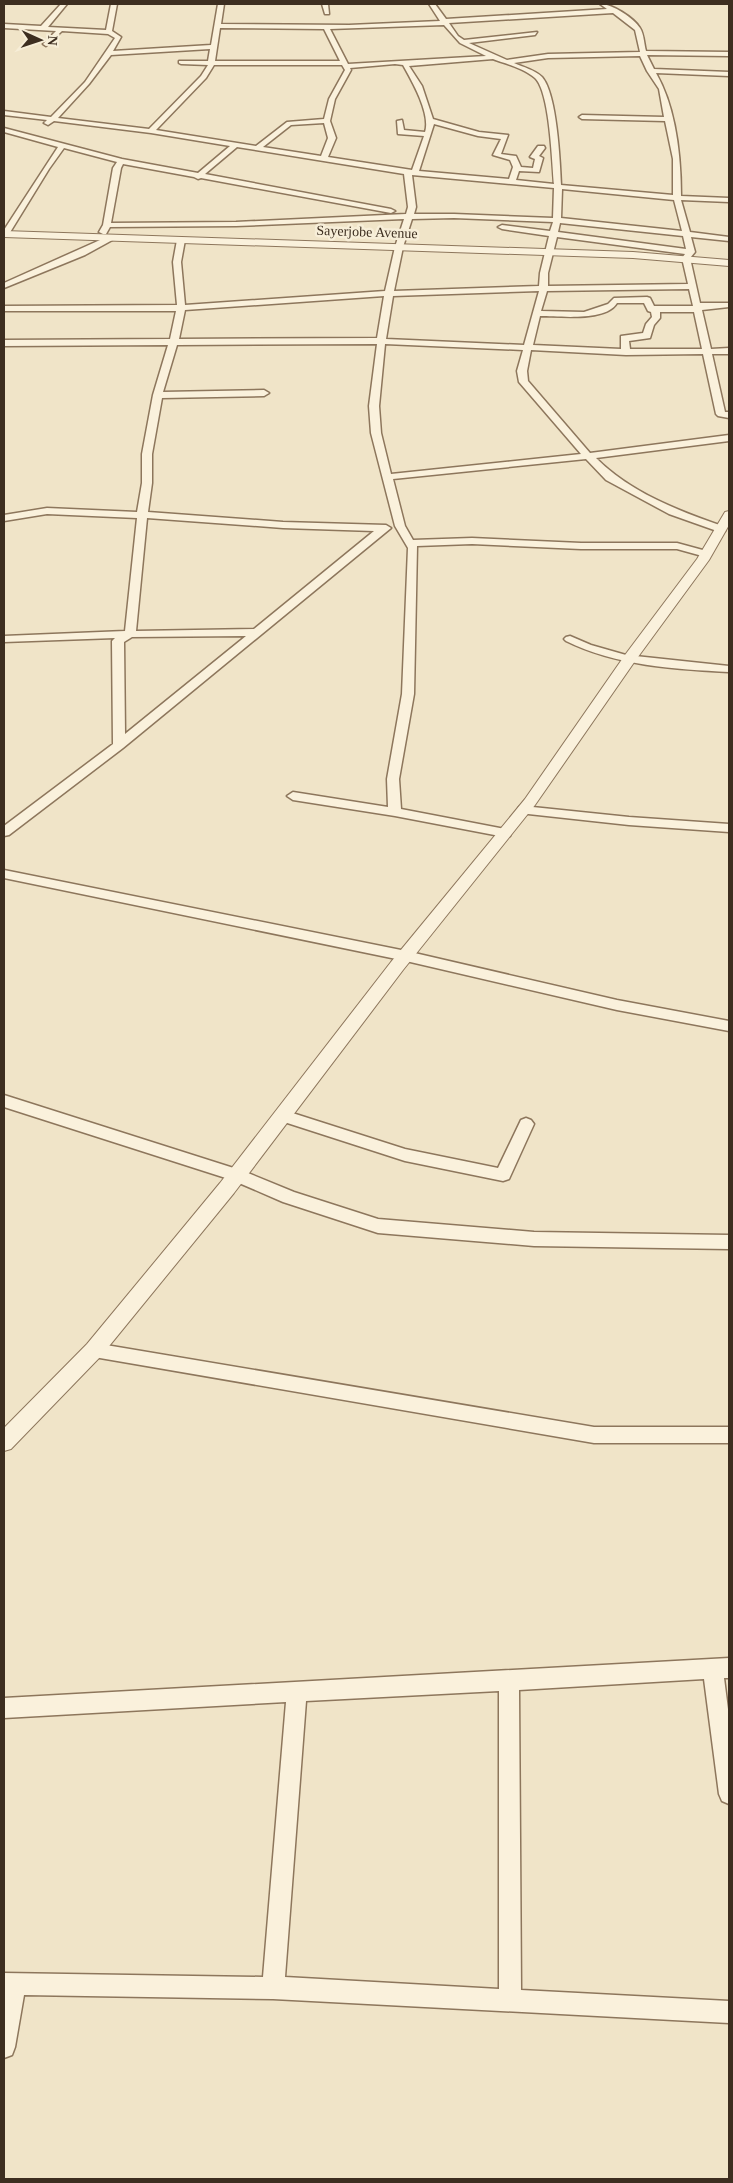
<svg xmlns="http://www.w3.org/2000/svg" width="733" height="2183" font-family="'Times New Roman',serif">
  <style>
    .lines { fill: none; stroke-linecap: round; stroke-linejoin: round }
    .minor-casing { stroke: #8d765c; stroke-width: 3 }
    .tertiary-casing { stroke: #8d765c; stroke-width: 2 }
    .minor { fill: #faf1dc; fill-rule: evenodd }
    .tertiary { fill: #faf1dc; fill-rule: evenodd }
    .labels { text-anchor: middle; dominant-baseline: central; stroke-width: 5; stroke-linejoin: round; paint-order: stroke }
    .far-street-label { font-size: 14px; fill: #3d2e20; stroke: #f7eed8 }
  </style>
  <rect width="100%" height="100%" fill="#f0e4c8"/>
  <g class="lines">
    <g class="minor-casing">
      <g id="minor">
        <path d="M61,4H67L48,27L106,30L111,4H117L112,31L121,37L113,51L211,45L218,4H224L221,24L349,25L440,21L429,4H435L446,19L607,9L600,4C611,3 634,18 640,28C644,34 644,44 646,51L729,52V56L647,55L654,69L729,72V76L656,73C676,108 681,156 681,196L729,198V202L681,200L690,232L729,237V241L691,237L695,252L690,258L700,303H729V307L702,310L711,349L729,348V354H712L725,412H729V418L718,416L716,414L703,354L626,355L531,350L527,371L528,381L590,453L729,435V441L596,458C631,493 679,511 725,527V531H717L669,514L606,480L586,459L393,479L405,526L413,540L472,538L581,543H677L710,552L711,554L706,557L677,549H581L472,544L417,546L414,694L399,779L401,809L505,829L511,833L510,836L505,837L395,816L293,800L287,796L293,792L388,807L387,779L402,694L408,548L395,526L371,433L369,406L377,344L177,345L163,392L264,390L269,393L264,396L162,398L152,454V483L148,512L283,522L386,525L391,528L123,748L9,835L4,836V826L113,744L112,641L115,638L4,642V636L125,631L137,518L47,514L4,521V515L47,508L137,512L142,483V454L153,395L168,345L4,346V340L170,339L176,311H4V306L177,305L173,262L177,240L181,238L185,240L181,262L185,305L385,291L395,247L404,219L236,226L110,227L106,234H103L99,232L103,225L113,168L117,162L64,148L49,169L9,234L4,236V230L58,147L4,132V128L122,159L198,173L230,146L151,133L54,121L48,125L44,123L47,120L4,115V111L51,117L85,82L115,38L108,34L62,31L46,46L43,44L56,31L4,28V24L41,26ZM613,13L635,30L640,52L548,54L507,60L469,43L535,35L537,32L464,40L458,36L449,23ZM444,25L460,43L486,56L348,64L330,29ZM220,28L324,29L340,61H215ZM210,49L208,61H179V63L181,64L208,65L201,76L149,129L58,118L89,84L111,55ZM640,56L647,71L659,89L664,117L582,115L579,117L582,119L665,121L673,159V195L561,185C560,161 557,94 542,77C535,70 523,67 514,63L548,58ZM493,59C506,64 524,68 535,78C550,92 552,162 554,184L516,180L519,171L539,172L543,158L539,156L545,148L544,146H538L530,157L535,159L533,168L521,167L516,156L501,154L508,135L479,132L433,119L422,86L409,66ZM395,64L403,65C412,81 431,114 425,132L404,130L402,120L397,121L398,134L424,136L412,170L328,157L336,138L330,121L335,99L351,70L350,68ZM214,65H342L345,70L329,99L324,119L287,122L256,146L156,130L206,78ZM324,123L328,138L321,156L263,147L291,125ZM434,124L478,136L501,139L493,155L510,160L513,167L509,179L419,171ZM237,147L404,174L408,207L406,214L236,222L111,223L121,168L123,164L194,177L198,179L201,178L391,213L395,211L391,209L205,174ZM412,175L554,188L553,218L454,214H414L416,207ZM562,189L674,200L682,231L561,218ZM454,218L553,222L550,231L502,225L498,227L502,229L549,236L540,273L539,286L394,291L403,247L412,219ZM560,223L683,236L686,249L558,232ZM557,237L685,254L682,258L688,284L548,286V273ZM689,289L693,306H654L650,298L647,297L614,298L608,304L584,312L541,311L547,291ZM539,291L524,345L386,339L393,296ZM384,296L377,338L179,339L185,310ZM617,303H644L648,311L651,312L652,317L646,324L643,333L621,336V349L533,345L540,316C558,316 606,322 617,303ZM660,312H694L702,349H630L629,341L650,338L654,325L660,318ZM385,344L523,350L517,371L519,382L581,454L391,474L381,433L379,406ZM147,518L283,528L374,531L254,629L136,631ZM246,636L125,734L124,642L132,637Z"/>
        <polygon points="322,4 328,4 329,14 325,14"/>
        <polygon points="109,236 116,238 85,255 4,288 4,283"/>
        <path d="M570,636L591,645L626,655L729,666V672C674,669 617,666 566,641L564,639L566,637Z"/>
        <polygon points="523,806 629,817 729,824 729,832 629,825 519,813 517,810 519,807"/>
        <polygon points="4,870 406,951 617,1000 729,1021 729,1031 617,1010 406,961 4,878"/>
        <polygon points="4,1095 243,1171 294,1192 378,1219 534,1232 729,1235 729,1249 534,1246 378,1233 283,1202 232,1180 4,1107"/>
        <polygon points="283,1110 405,1149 498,1168 521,1120 526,1118 531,1120 534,1124 509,1179 503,1181 405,1161 278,1120 275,1116 278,1112"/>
        <polygon points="94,1343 594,1427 729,1427 729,1443 594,1443 94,1357 88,1355 85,1350 88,1345"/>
        <path d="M729,1658V1678H724L729,1717V1804L722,1801L719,1794L704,1679L519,1690L521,1990L729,2001V2023L273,1999L24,1995L15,2047L12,2055L4,2058V1973L263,1977L286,1702L4,1718V1698ZM499,1691V1989L285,1977L306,1701Z"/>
      </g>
    </g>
    <g class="tertiary-casing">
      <g id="tertiary">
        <polygon points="4,231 633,252 729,260 729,266 633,258 4,237"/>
        <polygon points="729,511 729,525 709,560 635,661 535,805 403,970 234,1193 101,1356 11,1449 4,1451 4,1428 87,1344 220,1183 391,962 525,799 625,655 697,559 725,512"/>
      </g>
    </g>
    <use href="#minor" class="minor"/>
    <use href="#tertiary" class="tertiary"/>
  </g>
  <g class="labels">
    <g class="far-street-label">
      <text transform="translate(367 232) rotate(2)">Sayerjobe Avenue</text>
    </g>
  </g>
  <rect width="733" height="2183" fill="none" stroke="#3d2e20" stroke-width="10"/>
  <g transform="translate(40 40) rotate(93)" stroke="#f7eed8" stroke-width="4" paint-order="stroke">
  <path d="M0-4L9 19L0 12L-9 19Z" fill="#3d2e20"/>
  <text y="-8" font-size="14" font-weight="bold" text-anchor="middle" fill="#3d2e20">N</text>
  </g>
</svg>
